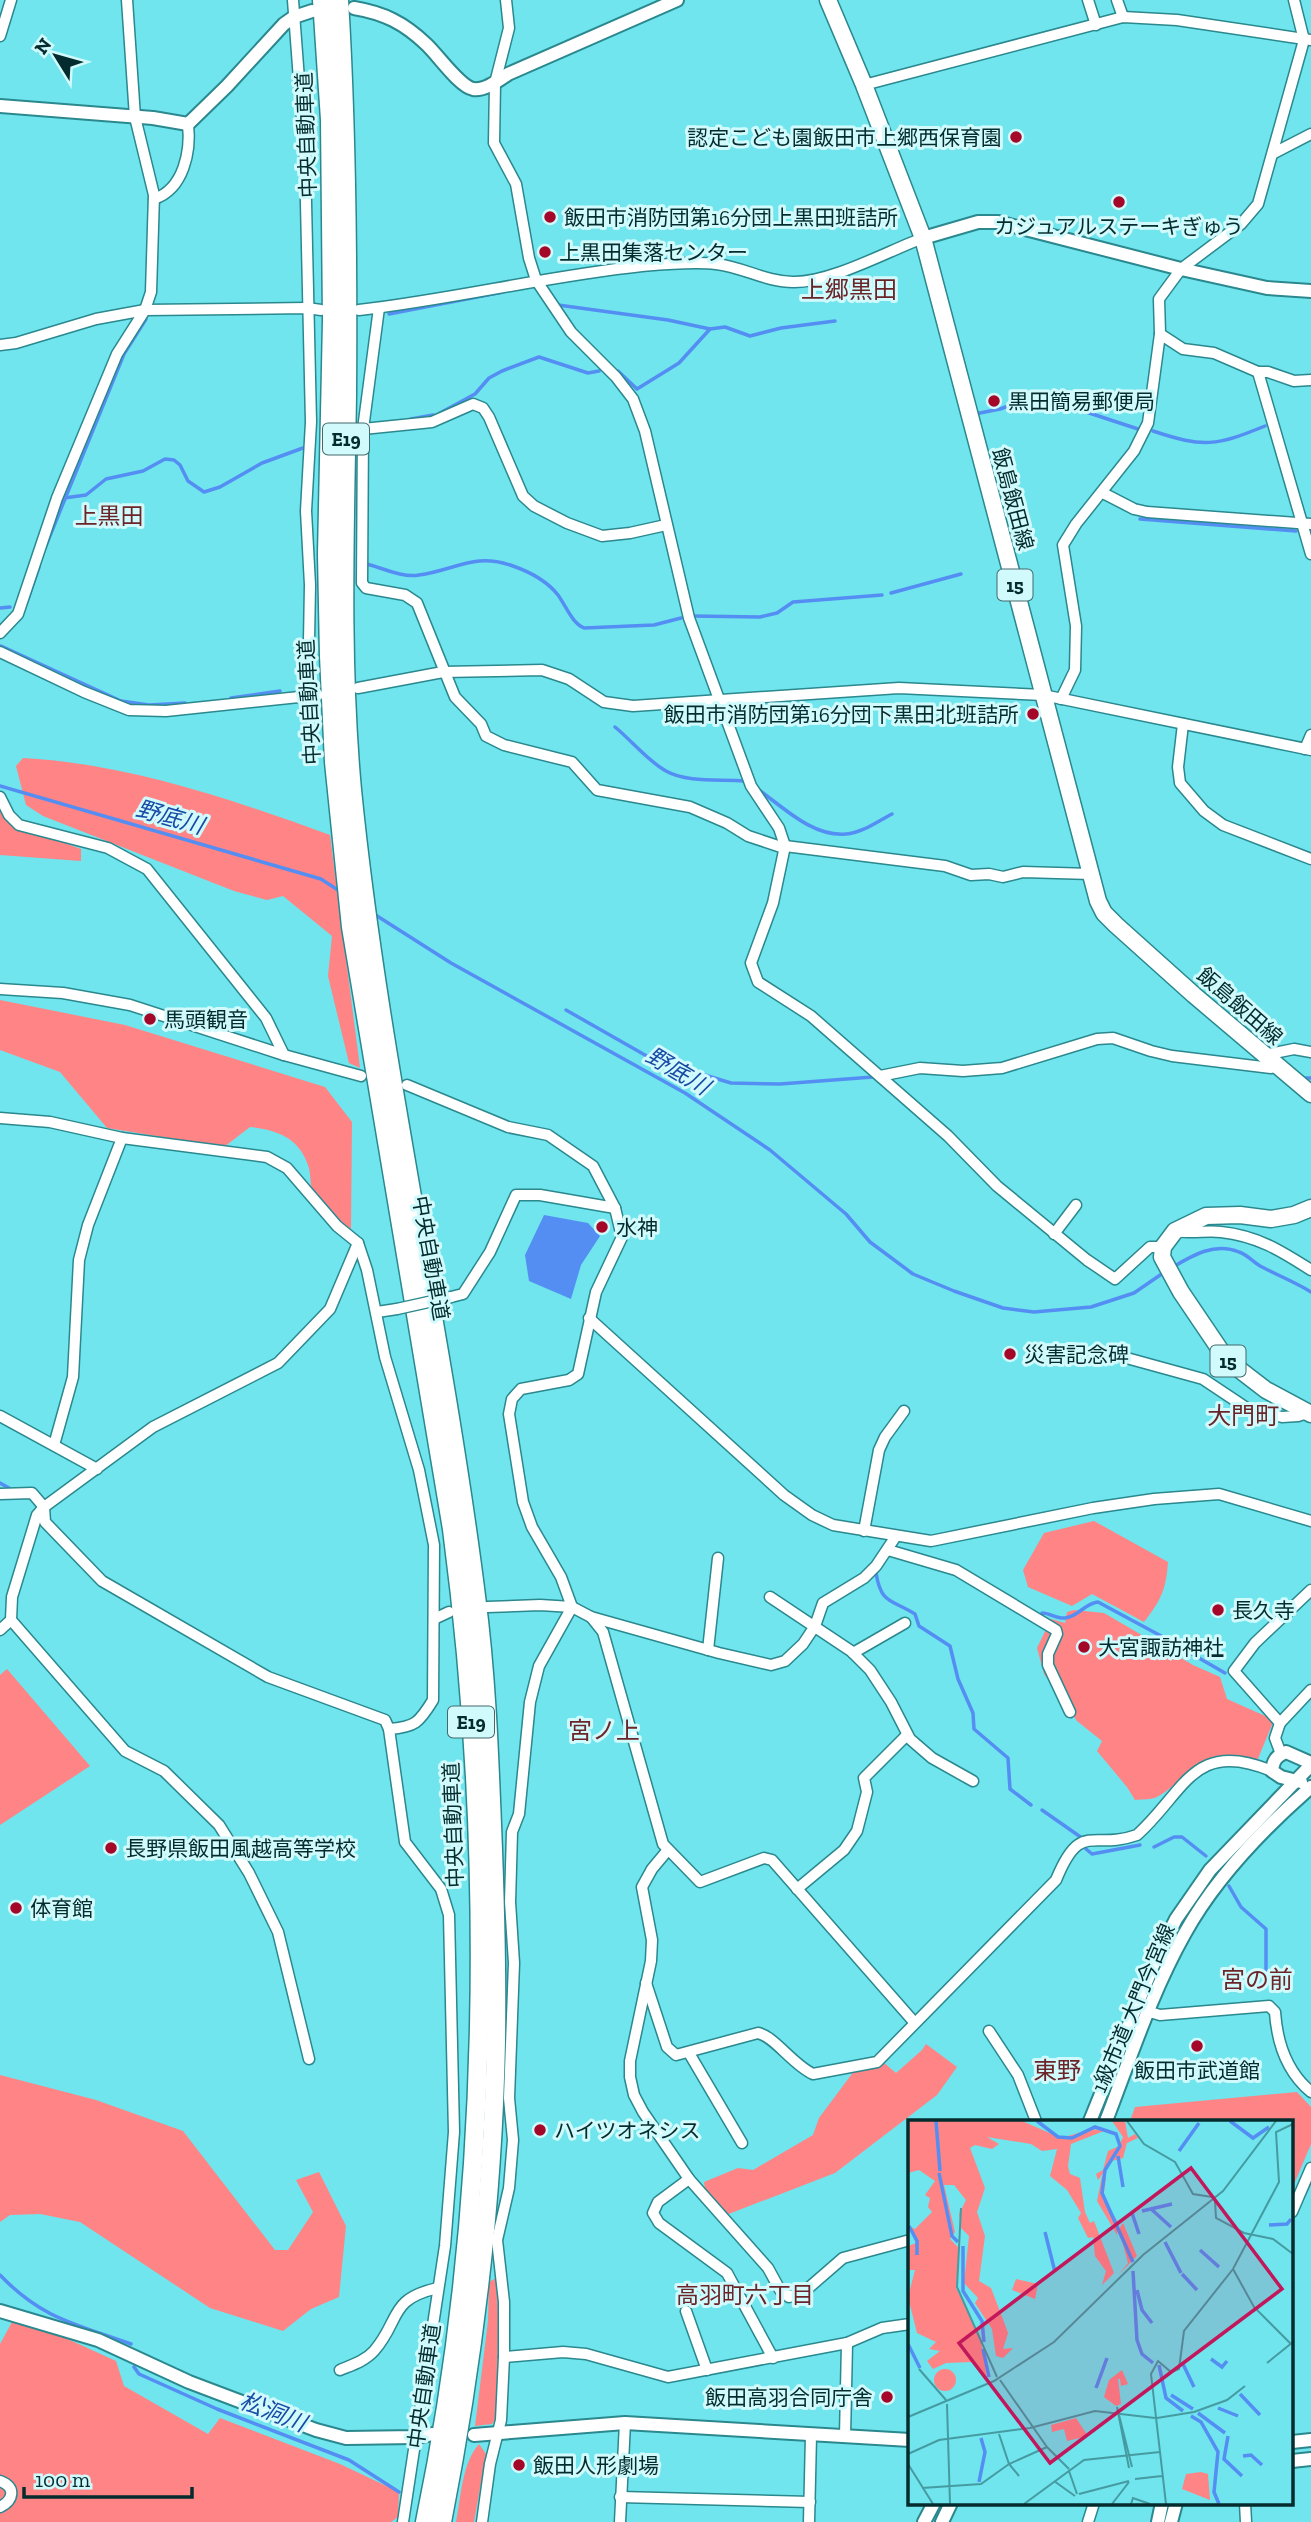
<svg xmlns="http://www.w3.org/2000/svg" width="1311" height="2522" font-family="'Zilla Slab','Noto Sans JP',serif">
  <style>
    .green { fill: #ff8485 }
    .water { fill: #548ef3 }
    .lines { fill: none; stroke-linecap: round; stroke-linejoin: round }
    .stream { stroke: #548ef3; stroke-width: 3.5 }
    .minor-casing { stroke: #2a888e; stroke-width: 13 }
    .tertiary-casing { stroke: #2a888e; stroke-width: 16 }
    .primary-casing { stroke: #2a888e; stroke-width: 19 }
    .motorway-casing { stroke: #2a888e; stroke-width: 21 }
    .minor { stroke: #fff; stroke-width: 10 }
    .tertiary { stroke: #fff; stroke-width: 12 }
    .primary { stroke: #fff; stroke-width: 16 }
    .motorway { stroke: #fff; stroke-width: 18 }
    .minor-bridge-casing { stroke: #2a888e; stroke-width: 13; stroke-linecap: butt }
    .minor-bridge { stroke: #fff; stroke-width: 10 }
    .poi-dot { fill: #a40727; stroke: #d1fafd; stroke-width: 2.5 }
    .labels { text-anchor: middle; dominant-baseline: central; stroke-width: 6; stroke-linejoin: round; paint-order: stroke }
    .shield { fill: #d1fafd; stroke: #426a6c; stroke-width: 2 }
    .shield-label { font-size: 19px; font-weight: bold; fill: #042c2e }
    .street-label { font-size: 21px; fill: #042c2e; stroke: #d1fafd }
    .poi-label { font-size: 21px; fill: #042c2e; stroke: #d1fafd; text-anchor: start }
    .neighbourhood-label { font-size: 23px; fill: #6b2528; stroke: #d1fafd }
    .water-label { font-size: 23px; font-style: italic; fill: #184ba5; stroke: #d1fafd }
    .quarter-label { font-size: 24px; fill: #6b2528; stroke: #d1fafd }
    .inset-river { fill: none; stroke: #548ef3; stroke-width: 3.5 }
    .inset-road { fill: none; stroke: #459ba1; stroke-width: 2 }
    .view { fill: #c2185b; fill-opacity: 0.15; stroke: #c2185b; stroke-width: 3.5 }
    .inset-edge { fill: none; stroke: #042c2e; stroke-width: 3.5 }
  </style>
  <rect width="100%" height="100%" fill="#70e5ed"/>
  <g class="green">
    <path d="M23,758C130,764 230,799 330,835L360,1068L349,1063L328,976L332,936L283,896L267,900L234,891L43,816L26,805L16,766Z"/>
    <polygon points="0,799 11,823 81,849 81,861 0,855"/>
    <path d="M0,1000L125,1025L325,1087L352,1122L351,1229C339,1221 321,1209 314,1196C310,1188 311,1177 309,1168C300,1138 278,1130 250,1127L224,1147L107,1128L60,1072L0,1050Z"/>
    <path d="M1094,1521L1168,1562C1166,1590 1161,1600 1144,1622L1092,1594L1072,1606L1028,1587L1023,1570L1044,1533Z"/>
    <path d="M1074,1610L1104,1613L1193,1665L1220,1677L1227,1699L1274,1720L1257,1761C1244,1758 1231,1754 1218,1757C1193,1761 1179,1785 1157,1797C1151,1800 1142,1799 1135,1800L1127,1787L1097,1751L1102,1741L1077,1721L1044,1674L1037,1648L1051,1619L1065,1623L1067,1612Z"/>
    <polygon points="7,1669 90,1766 0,1825 0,1675"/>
    <polygon points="926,2044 957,2067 937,2095 835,2173 726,2215 705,2190 704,2182 738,2168 753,2170 813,2135 819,2118 857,2067 877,2057 896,2073 922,2050"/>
    <polygon points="0,2075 96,2100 183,2131 275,2250 288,2250 313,2212 296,2180 319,2172 346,2226 339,2297 311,2309 283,2331 210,2308 80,2222 40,2214 10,2215 0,2222"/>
    <polygon points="1297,2092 1311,2107 1311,2144 1292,2189 1292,2121 1130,2121 1135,2107"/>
    <polygon points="496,2278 498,2315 497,2417 492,2424 475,2426 488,2321 489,2282"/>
    <polygon points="12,2322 61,2336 116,2361 124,2386 208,2434 220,2418 340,2464 399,2492 398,2517 391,2522 0,2522 0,2344"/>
    <path d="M479,2444L486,2454L474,2522H456C461,2497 462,2463 479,2444Z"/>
  </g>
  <polygon class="water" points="544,1215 588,1223 600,1236 581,1265 571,1299 529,1281 525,1255"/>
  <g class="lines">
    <g class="stream">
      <polyline points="558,305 668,320 710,329"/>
      <polyline points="389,314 503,292"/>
      <polyline points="618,371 637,389 679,363 710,329 725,327 750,336 781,328 835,321"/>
      <polyline points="440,413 475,394 489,378 502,371 539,357 588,373 599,371"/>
      <polyline points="975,414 1000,409 1020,402 1071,407 1138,429"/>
      <polyline points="411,419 433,415"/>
      <path d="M1153,431C1204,448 1216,446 1265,426"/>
      <polyline points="64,498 86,495 106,479 143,471 165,459 174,460 180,465 188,481 204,492 220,487 262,463 303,448"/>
      <polyline points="1140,519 1296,531"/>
      <polyline points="45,548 124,354 146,319"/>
      <path d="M367,564C382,568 403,578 419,575C456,570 474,552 513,566C530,572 547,581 558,595C566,606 572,623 584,628L654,625L681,618"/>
      <polyline points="891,593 961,574"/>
      <polyline points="28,599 39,567"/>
      <polyline points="0,608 10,607"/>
      <polyline points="692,616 760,617 777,613 793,602 882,595"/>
      <polyline points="1,646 121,701 149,705 185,703"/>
      <polyline points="231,698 280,691"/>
      <path d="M615,727C631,740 649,762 666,771C687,783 720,779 744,781"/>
      <polyline points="0,786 321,879 341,892"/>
      <path d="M759,790C784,808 813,837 846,834C862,833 878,821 892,814"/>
      <polyline points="374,914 451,963 685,1093 770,1150 846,1214 870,1242 913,1274 954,1291 1003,1308 1034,1312 1091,1307 1134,1293 1166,1271"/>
      <polyline points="566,1010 652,1059 731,1083 780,1084 873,1077"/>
      <polyline points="1306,1078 1311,1078"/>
      <path d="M1173,1267C1193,1255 1215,1242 1239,1252C1248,1255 1254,1263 1262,1267C1279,1276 1295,1282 1311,1292"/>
      <polyline points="0,1483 9,1488"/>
      <path d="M876,1573C881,1604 891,1599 915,1614L919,1626L950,1646L958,1679L973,1713L974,1729L1008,1758L1010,1789L1031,1805"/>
      <path d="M1042,1613C1050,1613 1057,1619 1065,1618C1078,1617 1085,1603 1098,1602L1163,1637"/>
      <polyline points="1178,1646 1225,1673"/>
      <polyline points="1042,1810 1082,1838"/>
      <polyline points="1154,1847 1174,1837 1182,1837 1206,1856"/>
      <polyline points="1086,1849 1092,1854 1140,1845"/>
      <polyline points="1229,1886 1241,1907 1266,1929 1266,1969 1273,1989"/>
      <path d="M0,2275C42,2319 76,2324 131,2344"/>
      <polyline points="134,2367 139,2374 217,2409 349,2460 399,2492"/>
    </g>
    <g class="minor-casing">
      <g id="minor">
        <polyline points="293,0 305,159 311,422 306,511 310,585 308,697"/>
        <polyline points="506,0 509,28 495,83 494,143 516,184 529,258 536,280 571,332 616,377 633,399 645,431 689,618 751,786 779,828 785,846 773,903 751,963 758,982 811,1016 948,1136 997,1186 1087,1260 1115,1279 1150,1247 1163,1247"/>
        <polyline points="1088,0 1096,25"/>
        <polyline points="1117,0 1123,17"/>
        <polyline points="0,36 11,0"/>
        <polyline points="864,85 1123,17 1177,20 1311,40"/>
        <polyline points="1274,153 1311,134"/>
        <path d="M154,199C184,189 191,151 188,124"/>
        <polyline points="379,308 363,429 362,583 366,588 405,595 417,603 455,697 481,724 486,736 504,745 572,762 597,790 690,807 727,823 748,836 784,848"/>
        <path d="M359,310C454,299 547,276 642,266C664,264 695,261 716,264C743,267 766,282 793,282C830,283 888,251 923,238"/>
        <polyline points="1160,334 1183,349 1214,353 1258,372 1268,372 1294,381 1311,380"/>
        <polyline points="0,345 16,343 96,319 145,310 307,308 321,310"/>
        <polyline points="1258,372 1311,554"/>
        <polyline points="363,429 432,422 473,404 483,408 489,417 523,496 534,506 567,523 602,536 630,533 666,525"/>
        <polyline points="1103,493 1134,509 1147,512 1311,524"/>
        <polyline points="0,633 18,614 57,498 117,354 145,310 151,292 154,195 135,117 127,0"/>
        <polyline points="0,652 84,692 129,710 166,711 318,695"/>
        <polyline points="358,688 443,672 542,670 569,679 604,702 633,706 899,688 1043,695 1311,750"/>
        <polyline points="1061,699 1075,670 1076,626 1063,545 1076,524 1134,451 1148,423 1160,334 1159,299 1181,269 1241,224 1258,204 1304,40 1294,0"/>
        <polyline points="1183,724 1178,767 1180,783 1204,811 1223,825 1311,859"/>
        <polyline points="1305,749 1311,735"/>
        <polyline points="0,797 9,815 19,825 108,848 147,869 266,1018 284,1055"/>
        <polyline points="785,846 945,866 971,875 989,874 1003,877 1023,872 1091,874"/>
        <polyline points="0,989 63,993 130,1005 284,1055 361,1076"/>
        <polyline points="1264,1055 1294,1049 1311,1052"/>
        <polyline points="880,1076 920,1068 963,1071 1002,1068 1097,1039 1113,1038 1151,1051 1172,1056 1271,1068 1279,1066"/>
        <polyline points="407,1085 508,1127 548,1135 593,1166 615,1208 622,1237 596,1292 578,1374 569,1380 521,1389 512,1399 509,1414 523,1502 532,1527 561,1577 572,1607"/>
        <path d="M0,1118L50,1122L122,1138L267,1157L287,1168L337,1226L358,1243L367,1270L385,1357L419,1470L434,1545L433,1700C419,1723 415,1727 389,1729L405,1842L441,1889L449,1915L454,2132L445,2246L403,2522"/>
        <path d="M1178,1231C1192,1234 1207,1230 1221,1232C1258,1236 1281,1251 1311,1270"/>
        <polyline points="1054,1234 1076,1205"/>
        <polyline points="451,1297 463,1294 490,1252 516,1195 540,1195 615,1208"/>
        <polyline points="377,1312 397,1309"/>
        <polyline points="589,1318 784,1495 812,1515 833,1525 931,1541 1093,1508 1154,1499 1219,1494 1311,1521"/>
        <polyline points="1105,1355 1112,1354 1203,1379 1248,1409 1282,1417 1298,1416 1307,1413"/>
        <polyline points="0,1416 97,1469"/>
        <polyline points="54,1445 73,1377 79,1260 88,1225 122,1138"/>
        <polyline points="0,1494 32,1493 44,1507 45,1522 102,1581 268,1677 385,1720 389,1729"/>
        <polyline points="864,1531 879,1450 885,1437 904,1411"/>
        <polyline points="888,1550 956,1570 1056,1630 1057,1634 1048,1654 1048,1665 1070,1712"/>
        <polyline points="770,1597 851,1651 870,1670 891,1702 910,1739 932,1758 973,1781"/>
        <polyline points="487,1607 540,1605 572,1607 591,1617 719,1653 771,1665 785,1661 803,1644 815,1626 823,1603 864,1578 876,1566 896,1536"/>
        <polyline points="591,1617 603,1632 663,1844 700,1882 764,1858 772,1860 914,2022"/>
        <polyline points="434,1619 449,1612"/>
        <polyline points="0,1630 11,1620"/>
        <polyline points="708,1650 718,1558"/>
        <polyline points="853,1653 905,1623"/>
        <polyline points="1280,1723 1311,1690"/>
        <polyline points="1281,1754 1275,1738 1280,1723 1234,1671 1255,1643 1311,1590"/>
        <polyline points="667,1851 652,1869 642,1887 652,1940 651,1961 630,2061 630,2077 634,2095 643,2112 689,2179 768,2268 780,2290 789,2297 805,2291 843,2258 910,2240"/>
        <polyline points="797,1889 844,1850 857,1831 867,1792 864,1778 907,1735"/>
        <path d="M646,1983L667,2047L676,2055L758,2033C774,2036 793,2065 813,2074L877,2062L1056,1880C1081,1819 1092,1851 1137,1835C1185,1792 1193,1738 1272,1771"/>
        <path d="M1150,2012L1160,2015L1269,2006L1275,2012C1277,2042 1287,2072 1311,2092"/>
        <polyline points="989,2031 1018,2075 1036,2121"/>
        <polyline points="689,2053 742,2143"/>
        <polyline points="309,2059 278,1932 249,1873 219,1825 164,1771 125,1751 11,1620 12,1597 37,1515 44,1507 153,1427 278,1363 330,1309 358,1243"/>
        <polyline points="689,2179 658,2202 653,2213 659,2223 727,2273 773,2358"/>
        <polyline points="1292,2212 1311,2168"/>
        <polyline points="686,2311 707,2370"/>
        <polyline points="504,2357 563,2352 586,2354 668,2377 847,2343 882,2328 910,2324"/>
        <path d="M340,2370C352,2365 365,2361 374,2351C401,2320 388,2299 438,2288"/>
        <polyline points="845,2436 847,2343"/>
        <path d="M0,2481C16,2487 14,2500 0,2507"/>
        <polyline points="620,2497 810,2502"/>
        <polyline points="1245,2503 1246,2522"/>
        <polyline points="482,2522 490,2464 501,2420 504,2357 504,2302 497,2240 509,2188 513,2140 509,2098 514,1963 510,1902 512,1832 519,1814 530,1702 539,1666 572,1607"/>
        <polyline points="620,2522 625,2423"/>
        <polyline points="809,2522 811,2435"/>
        <polyline points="1088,2522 1094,2503"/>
      </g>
    </g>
    <g class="tertiary-casing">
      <g id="tertiary">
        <path d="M354,8C384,13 404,23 426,44C438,55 459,86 473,89C485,91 499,80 508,74L677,0"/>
        <polyline points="0,106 153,118 188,124 227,86 284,24 294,17 312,11"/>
        <polyline points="923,238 978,222 998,222 1181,269 1267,288 1311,291"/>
        <path d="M1301,1782L1281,1777L1272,1771C1273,1761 1276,1756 1286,1752L1311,1763"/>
        <polyline points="1090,2121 1154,1963 1176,1919 1210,1870 1311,1765"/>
        <path d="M1106,2121C1130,2059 1152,1991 1185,1933C1216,1877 1264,1828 1311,1787"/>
        <polyline points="0,2311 98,2340 189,2382 316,2430 346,2438 415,2437 433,2434"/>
        <polyline points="474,2435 625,2423 910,2440"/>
        <polyline points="1292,2442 1311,2440"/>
        <polyline points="1292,2461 1311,2459"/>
        <polyline points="924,2522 934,2503"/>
        <polyline points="942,2522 951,2503"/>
        <polyline points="1158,2522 1162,2503"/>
        <polyline points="1171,2522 1176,2503"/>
      </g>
    </g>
    <g class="primary-casing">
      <g id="primary">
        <polyline points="828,0 864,85 923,238 1098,901 1104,913 1116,925 1194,995 1311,1094"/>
        <polyline points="1311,1208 1294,1215 1271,1219 1240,1215 1206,1216 1175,1231 1163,1247 1162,1257 1181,1292 1227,1360 1266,1390 1311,1414"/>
      </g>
    </g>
    <g class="motorway-casing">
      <g id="motorway">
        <path d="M322,0L330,120L332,320L327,554L329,656L334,762L351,927L452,1529C494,1849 491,2206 425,2522"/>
        <path d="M339,0C347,132 348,263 347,395C345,526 340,659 352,790C379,1060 442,1326 476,1596C486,1672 489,1748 492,1825C495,1897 497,1969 496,2041C493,2202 473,2364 442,2522"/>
      </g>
    </g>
    <use href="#minor" class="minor"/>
    <use href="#tertiary" class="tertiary"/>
    <use href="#primary" class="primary"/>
    <use href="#motorway" class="motorway"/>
    <g class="minor-bridge-casing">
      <polyline id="minor-bridge" points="397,1309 451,1297"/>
    </g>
    <use href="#minor-bridge" class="minor-bridge"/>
  </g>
  <g class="poi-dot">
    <circle cx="1016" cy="137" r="7"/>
    <circle cx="1119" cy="202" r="7"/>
    <circle cx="550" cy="217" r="7"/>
    <circle cx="545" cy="252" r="7"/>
    <circle cx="994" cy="401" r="7"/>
    <circle cx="1033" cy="714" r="7"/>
    <circle cx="150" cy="1019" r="7"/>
    <circle cx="602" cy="1227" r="7"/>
    <circle cx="1010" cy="1354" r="7"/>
    <circle cx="1218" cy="1610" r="7"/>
    <circle cx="1084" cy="1647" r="7"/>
    <circle cx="111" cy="1848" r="7"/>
    <circle cx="16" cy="1908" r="7"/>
    <circle cx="1197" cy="2046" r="7"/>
    <circle cx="540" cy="2130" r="7"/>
    <circle cx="887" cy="2397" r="7"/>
    <circle cx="519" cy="2465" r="7"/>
  </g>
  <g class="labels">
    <g class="shield">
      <rect x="323" y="423.5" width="46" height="31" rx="5"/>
      <rect x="997.5" y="569.5" width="35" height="31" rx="5"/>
      <rect x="1210.5" y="1345.5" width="35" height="31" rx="5"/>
      <rect x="448" y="1706.5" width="46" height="31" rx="5"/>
    </g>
    <g class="shield-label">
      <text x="346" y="439">E19</text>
      <text x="1015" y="585">15</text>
      <text x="1228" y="1361">15</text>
      <text x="471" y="1722">E19</text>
    </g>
    <g class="street-label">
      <text transform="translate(306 135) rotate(-92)">中央自動車道</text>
      <text transform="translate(1013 499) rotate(75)">飯島飯田線</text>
      <text transform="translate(309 702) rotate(-93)">中央自動車道</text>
      <text transform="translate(1240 1006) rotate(41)">飯島飯田線</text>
      <text transform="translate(431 1258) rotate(80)">中央自動車道</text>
      <text transform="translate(453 1825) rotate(-92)">中央自動車道</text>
      <text transform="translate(1133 2008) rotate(-67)">1級市道 大門今宮線</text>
      <text transform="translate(424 2386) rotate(-82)">中央自動車道</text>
    </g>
    <g class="poi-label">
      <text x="1002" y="137" text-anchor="end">認定こども園飯田市上郷西保育園</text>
      <text x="564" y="217">飯田市消防団第16分団上黒田班詰所</text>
      <text x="1119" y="226" text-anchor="middle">カジュアルステーキぎゅう</text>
      <text x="559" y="252">上黒田集落センター</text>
      <text x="1008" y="401">黒田簡易郵便局</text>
      <text x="1019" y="714" text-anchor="end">飯田市消防団第16分団下黒田北班詰所</text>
      <text x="164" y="1019">馬頭観音</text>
      <text x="616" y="1227">水神</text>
      <text x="1024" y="1354">災害記念碑</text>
      <text x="1232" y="1610">長久寺</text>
      <text x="1098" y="1647">大宮諏訪神社</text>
      <text x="125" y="1848">長野県飯田風越高等学校</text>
      <text x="30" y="1908">体育館</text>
      <text x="1197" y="2070" text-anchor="middle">飯田市武道館</text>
      <text x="554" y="2130">ハイツオネシス</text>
      <text x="873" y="2397" text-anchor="end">飯田高羽合同庁舎</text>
      <text x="533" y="2465">飯田人形劇場</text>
    </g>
    <g class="neighbourhood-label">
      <text x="109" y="516">上黒田</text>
      <text x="745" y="2295">高羽町六丁目</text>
    </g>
    <g class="water-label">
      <text transform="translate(170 817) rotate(16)">野底川</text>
      <text transform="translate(678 1071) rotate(31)">野底川</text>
      <text transform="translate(273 2412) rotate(21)">松洞川</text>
    </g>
    <g class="quarter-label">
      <text x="849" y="289">上郷黒田</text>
      <text x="1243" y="1415">大門町</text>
      <text x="604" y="1730">宮ノ上</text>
      <text x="1257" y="1979">宮の前</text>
      <text x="1057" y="2070">東野</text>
    </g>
  </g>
  <g transform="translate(908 2120)">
    <rect width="385" height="385" fill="#70e5ed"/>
    <path d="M0,1H114L153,18L184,9L196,11L163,24L160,46L162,54L172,58L177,92L182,103L186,101L206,153L194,165L198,151L187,136L185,117L180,118L170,98L173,93L159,70L142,56L149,29L134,31L123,24L79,17L91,24L84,29L67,25L62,28L77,68L69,92L77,116L71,161L83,168L96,202L100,213L95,229L105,228L95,238L88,236L84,209L67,183L70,178L56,163L61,116L53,108L51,94L58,80L46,65H36L47,112L42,119L51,128L48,168L72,216L79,259L64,242L38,243L25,249L19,241L32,231L21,229L28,222L9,213L0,177L7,150H0V126L8,123L1,106L7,109L24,92L20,87L22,78L17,75L27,61L11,50L0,53ZM204,1H217L220,18L227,14L230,18L219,23L215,38L204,41L190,60L188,54L195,50L200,31L211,26L215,17ZM194,56L198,58L195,79L210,102L209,115L189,81ZM215,103L229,136L210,155L220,143L211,109ZM108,159L130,164L127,179L104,170ZM26 260a11 11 0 1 1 22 0a11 11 0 1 1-22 0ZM214,250L220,264L213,266L212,259H210L213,284L208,286L196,277L201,260ZM168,298L180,316L159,321L156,309L144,312L143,305ZM293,352L300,354L302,380L274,369L278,354Z" fill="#ff8485"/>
    <path class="inset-river" d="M28,1L32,51M129,1L150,17L164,18L187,7L208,14L212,26L197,50L194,73L225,142M322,1L345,18L361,7M271,31L291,3M210,36L215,67M31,53L44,116L50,122M242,88L263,107M234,91L264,84M224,93L231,114M361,105L379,104L383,99M1,106L9,121V135M137,112L147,152M257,122L273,153M55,126V171L74,201L76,222M292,130L311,147M225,151L229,220L234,234L245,243M274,154L289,170M229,170L234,190L244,203M0,224L12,248M75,229L81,257M303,239L314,247L319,241M275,244L286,267M251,245L258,278L275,291M188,268L199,238M332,274L352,295M263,275L285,289M310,288L330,296M290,293L317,313M283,296L293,302L310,332L306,372L311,384M320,316L316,339L334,356M335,336L343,335L354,345M71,362L77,332L73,318"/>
    <path class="inset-road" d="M219,1L236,24L267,42L285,74L304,77M307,81L308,98L336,113L365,119L385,134M53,88L49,167L89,257M325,149L346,187L383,224M359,243L385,222M11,249L38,280M92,260L139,327L161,349M39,284L42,384M0,297L86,261L146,222L235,135L315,71L368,1M249,298L286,292L319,280L337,266M91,314L101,344L111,356M0,334L31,320L122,308L187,291L247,298M0,344L25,384M221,348L209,287L224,347M161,351L169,374M227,359L254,356M146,361L167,376M14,368L73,364L101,344L139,327M171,374L221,361M116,384L176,340L252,332M204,384L221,362M223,384L225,378L242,384M258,384L243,254L250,241L263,252L271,249L276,211L325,149L371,62L368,12L385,4"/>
    <path class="view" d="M283,48L374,169L142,343L51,223Z"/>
    <rect width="385" height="385" class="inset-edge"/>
  </g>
  <g transform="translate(56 56) rotate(307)" stroke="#d1fafd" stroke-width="5" paint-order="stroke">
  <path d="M0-5L12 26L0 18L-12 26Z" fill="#042c2e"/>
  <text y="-10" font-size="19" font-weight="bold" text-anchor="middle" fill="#042c2e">N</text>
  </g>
  <path d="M24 2487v10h168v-10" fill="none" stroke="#042c2e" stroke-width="3.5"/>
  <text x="35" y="2487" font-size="21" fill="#042c2e" stroke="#d1fafd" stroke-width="5" paint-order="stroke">100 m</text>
</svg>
